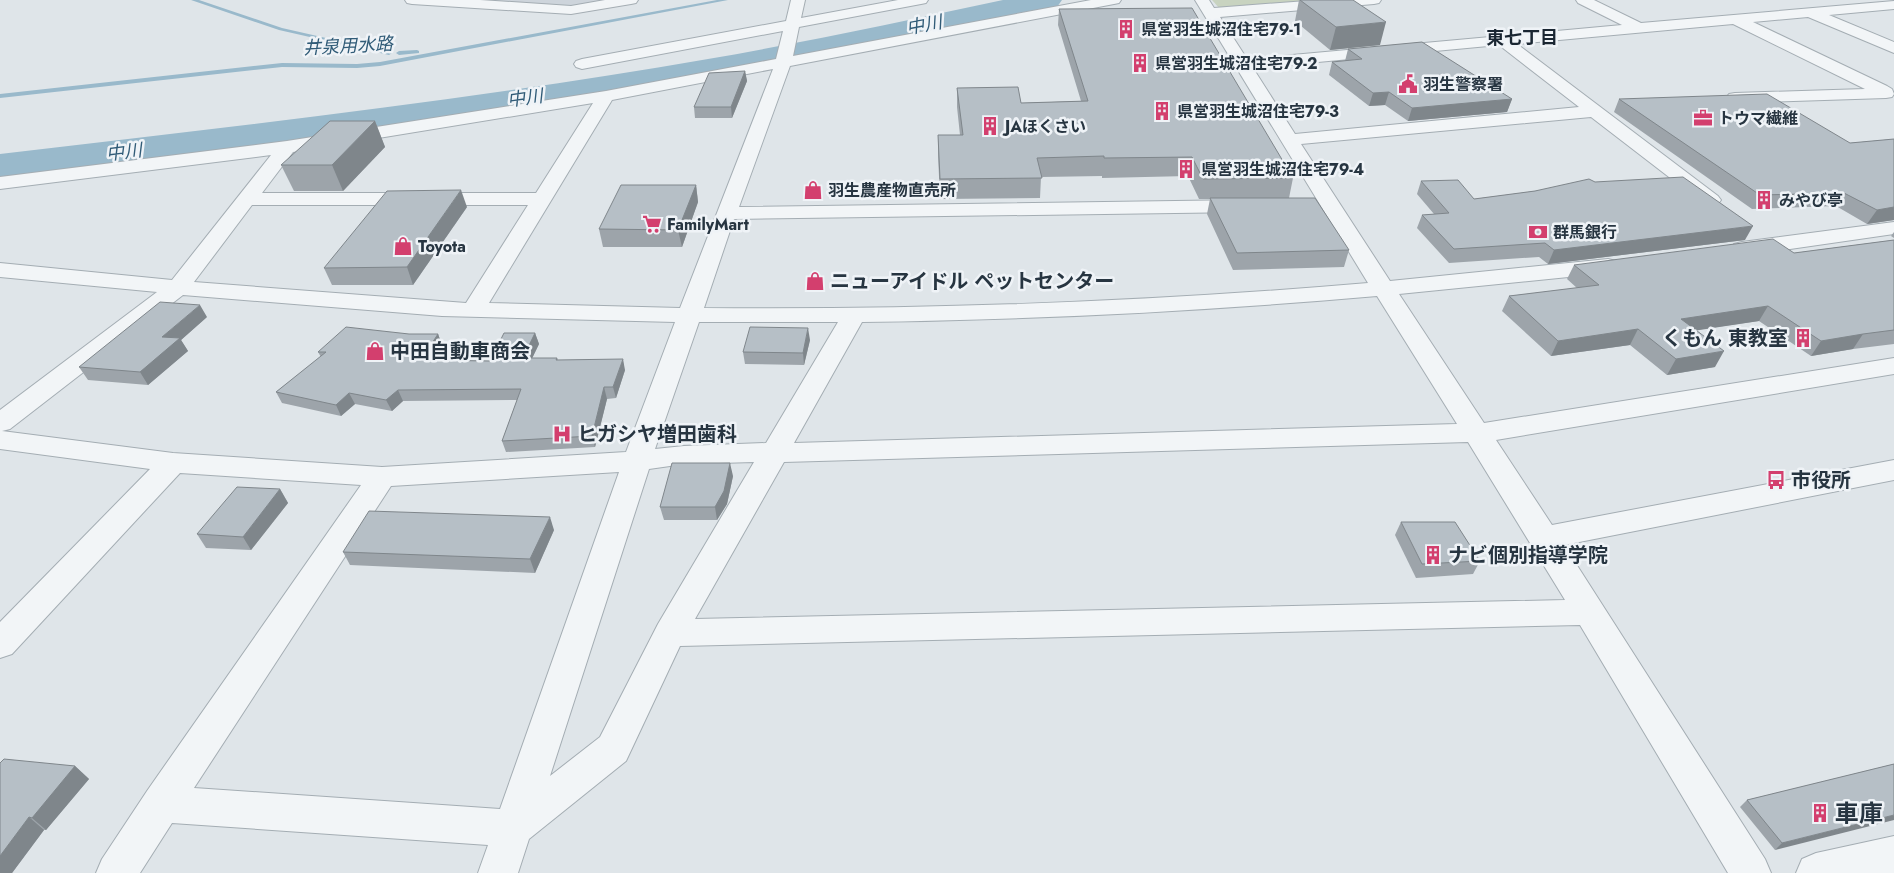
<svg xmlns="http://www.w3.org/2000/svg" width="1894" height="873" font-family="Jost,'Noto Sans JP',sans-serif">
  <style>
    .built { fill: #cdd4db }
    .green { fill: #c8d3c0 }
    .lines { fill: none; stroke-linecap: round; stroke-linejoin: round }
    .stream { fill: #99b9cb; fill-rule: evenodd }
    .river { fill: #99b9cb; fill-rule: evenodd }
    .minor-casing { stroke: #a4adb3; stroke-width: 2 }
    .minor { fill: #f2f5f7; fill-rule: evenodd }
    .wall { fill: #9da4aa }
    .shaded-wall { fill: #7f868b }
    .building { fill: #b6bfc6; stroke: #7f868b }
    .labels { text-anchor: middle; dominant-baseline: central; stroke-width: 5; stroke-linejoin: round; paint-order: stroke }
    .far-poi-label { font-size: 16px; font-weight: bold; fill: #273541; stroke: #eff3f7; text-anchor: start }
    .far-water-label { font-size: 18px; font-style: italic; fill: #305b77; stroke: #eff3f7 }
    .far-neighbourhood-label { font-size: 18px; font-weight: bold; fill: #1a2632; stroke: #eff3f7 }
    .poi-label { font-size: 20px; font-weight: bold; fill: #273541; stroke: #eff3f7; text-anchor: start }
    .near-poi-label { font-size: 24px; font-weight: bold; fill: #273541; stroke: #eff3f7; text-anchor: start }
  </style>
  <rect width="100%" height="100%" fill="#dfe5e9"/>
  <polygon class="built" points="453,0 615,0 569,7"/>
  <polygon class="green" points="1212,0 1326,0 1220,9"/>
  <g class="lines">
    <g class="stream">
      <polygon points="191,0 199,0 282,28 392,53 389,55 279,30"/>
      <polygon points="717,0 728,0 380,66 357,68 282,67 0,98 0,94 282,63 357,64 380,62"/>
      <polygon points="417,50 419,51 419,53 399,55 396,53 399,51"/>
    </g>
    <path class="river" d="M1003,0H1062L1057,7C710,93 354,135 0,180V154C236,126 473,100 708,59C806,42 905,21 1003,0Z"/>
    <g class="minor-casing">
      <g id="minor">
        <polygon points="405,0 480,0 571,6 605,0 638,0 636,3 631,4 571,14 412,4 407,3"/>
        <path d="M791,0H805L801,18L898,0H928L926,3L921,4L799,27L793,56L1091,0H1121L1119,3L1114,4L790,66L739,207L1246,200L1253,202L1256,206L1253,210L1246,212L734,219L704,308C925,310 1148,302 1368,283L1195,0H1209L1214,8L1320,0H1381L1379,3L1374,4L1220,17L1247,59L1622,25L1578,3L1576,0H1594L1641,23L1894,1V9L1829,15L1894,42V53L1808,17L1753,22L1887,86L1892,89L1894,94L1892,97L1886,98L1735,103L1729,102L1726,98L1729,94L1735,93L1865,89L1733,24L1517,44L1718,196L1721,200L1718,204L1711,206L1704,204L1591,117L1301,144L1390,281L1608,259L1616,261L1619,266L1616,271L1608,273L1399,294L1484,423L1894,358V374L1496,440L1552,525L1894,460V480L1564,545L1765,859L1771,873H1728L1580,625L680,646L626,761L529,839L518,873H478L488,845L172,823L140,873H96L102,859L147,791L361,485L180,473L12,654L0,658V622L150,469L0,449V410L157,292L0,277V263L172,280L271,155L0,189V177L287,141L606,91L776,59L783,31L582,69L576,67L574,64L576,61L582,59L786,21ZM1499,45L1579,107L1295,134L1253,68ZM773,69L680,308L489,303L612,100ZM593,103L536,193H262L293,152ZM252,205H528L466,303L194,282ZM183,295L442,316L675,322L626,452L382,467L173,453L2,431L10,429ZM1377,296L1457,424L794,443L862,322C1034,320 1206,311 1377,296ZM699,322H838L766,443L684,446L655,449ZM1468,442L1565,600L695,619L784,462ZM754,462L658,624L600,737L550,776L649,469L684,464ZM619,472L500,809L194,788L391,486Z"/>
        <polygon points="1894,222 1894,234 1742,256 1734,254 1731,249 1734,244 1742,242"/>
        <polygon points="1894,836 1894,873 1796,873 1802,859 1816,853"/>
      </g>
    </g>
    <use href="#minor" class="minor"/>
  </g>
  <g class="wall">
    <polygon points="1299,0 1353,0 1380,45 1330,50 1295,21"/>
    <polygon points="1059,9 1293,178 1289,198 1349,250 1344,267 1233,270 1207,214 1210,199 1199,199 1188,176 1102,178 1102,176 1041,177 1040,198 940,199 938,154 938,135 960,135 957,107 957,88 1021,103 1081,101 1058,25"/>
    <polygon points="1348,49 1512,99 1507,112 1408,121 1385,105 1369,106 1329,75 1332,62 1345,61"/>
    <polygon points="745,71 747,81 732,118 695,118 694,107"/>
    <polygon points="1619,99 1850,143 1894,139 1894,220 1867,224 1836,206 1752,209 1614,112"/>
    <polygon points="375,121 385,147 343,191 294,191 281,165"/>
    <polygon points="1421,181 1474,199 1535,191 1595,182 1745,240 1548,264 1539,257 1449,263 1417,228 1422,215 1434,214 1417,194"/>
    <polygon points="696,185 698,202 682,247 603,247 599,229"/>
    <polygon points="467,207 413,285 332,285 324,268"/>
    <polygon points="1894,232 1894,238 1891,236"/>
    <polygon points="1894,240 1894,344 1853,349 1811,356 1759,321 1696,330 1715,367 1667,375 1630,345 1551,356 1502,311 1509,296 1577,288 1567,279 1574,265 1794,253"/>
    <polygon points="207,317 181,340 188,351 148,385 88,380 79,367"/>
    <polygon points="535,333 539,344 532,358 557,358 558,360 625,370 616,398 607,399 595,447 506,452 502,441 517,400 403,401 392,411 355,404 341,416 282,403 276,392 321,357 318,352 409,334 438,334 442,345 433,360 490,361"/>
    <polygon points="810,340 804,365 745,364 743,352"/>
    <polygon points="733,476 727,504 717,520 664,520 660,507"/>
    <polygon points="280,489 288,503 251,550 206,548 197,534"/>
    <polygon points="1401,522 1480,561 1473,574 1416,578 1395,535"/>
    <polygon points="554,530 535,573 350,565 343,552"/>
    <polygon points="0,763 75,766 89,779 46,830 44,830 12,873 0,873"/>
    <polygon points="1894,764 1775,850 1740,807 1747,800"/>
  </g>
  <g class="shaded-wall">
    <polygon points="1386,22 1380,45 1330,50 1336,27"/>
    <polygon points="745,71 747,81 732,118 731,107"/>
    <polygon points="1389,92 1385,105 1369,106 1373,93"/>
    <polygon points="1512,99 1507,112 1408,121 1412,108"/>
    <polygon points="375,121 385,147 343,191 332,165"/>
    <polygon points="696,185 698,202 682,247 678,230"/>
    <polygon points="461,190 467,207 413,285 407,267"/>
    <polygon points="1894,207 1894,220 1867,224 1877,210"/>
    <polygon points="1753,226 1745,240 1548,264 1554,250"/>
    <polygon points="200,305 207,317 181,340 188,351 148,385 140,372 162,337"/>
    <polygon points="1768,306 1759,321 1673,334 1681,319"/>
    <polygon points="808,328 810,340 804,365 803,353"/>
    <polygon points="1638,329 1630,345 1551,356 1558,341"/>
    <polygon points="535,333 539,344 527,369 523,358"/>
    <polygon points="438,334 442,345 426,371 421,360"/>
    <polygon points="1863,334 1853,349 1811,356 1821,341"/>
    <polygon points="1724,351 1715,367 1667,375 1676,359"/>
    <polygon points="623,359 625,370 616,398 613,387"/>
    <polygon points="604,387 607,399 595,447 592,436"/>
    <polygon points="398,390 403,401 392,411 386,400"/>
    <polygon points="349,393 355,404 341,416 336,405"/>
    <polygon points="730,463 733,476 727,504 717,520 715,507"/>
    <polygon points="280,489 288,503 251,550 243,537"/>
    <polygon points="550,517 554,530 535,573 530,559"/>
    <polygon points="75,766 89,779 46,830 32,818"/>
    <polygon points="1894,815 1894,820 1775,850 1782,843"/>
    <polygon points="29,817 44,830 12,873 0,873 0,856"/>
  </g>
  <g class="building">
    <polygon points="1300,0 1353,0 1386,22 1336,27"/>
    <polygon points="1192,8 1293,178 1203,179 1192,157 1104,158 1104,156 1037,158 1042,178 940,179 938,135 963,135 957,88 1018,87 1021,103 1088,101 1059,9"/>
    <polygon points="1422,42 1512,99 1412,108 1389,92 1373,93 1332,62 1362,59 1348,49"/>
    <polygon points="745,71 731,107 694,107 709,73"/>
    <polygon points="1767,94 1850,143 1894,139 1894,207 1877,210 1844,193 1760,195 1619,99"/>
    <polygon points="330,121 375,121 332,165 281,165"/>
    <polygon points="1683,177 1753,226 1554,250 1545,243 1454,249 1422,215 1449,213 1421,181 1458,180 1474,199 1535,191 1589,179 1595,182"/>
    <polygon points="621,185 696,185 678,230 599,229"/>
    <polygon points="461,190 407,267 324,268 387,191"/>
    <polygon points="1210,198 1315,198 1349,250 1237,253"/>
    <polygon points="1773,239 1794,253 1894,240 1894,330 1863,334 1821,341 1768,306 1681,319 1724,351 1676,359 1638,329 1558,341 1509,296 1599,285 1574,265"/>
    <polygon points="160,302 200,305 162,337 180,338 140,372 79,367"/>
    <polygon points="346,327 409,334 438,334 421,360 490,361 504,333 535,333 523,358 557,358 556,360 623,359 613,387 604,387 592,436 502,441 521,389 398,390 386,400 349,393 336,405 276,392 326,352 318,352"/>
    <polygon points="750,327 808,328 803,353 743,352"/>
    <polygon points="672,463 730,463 724,491 715,507 660,507"/>
    <polygon points="237,487 280,489 243,537 197,534"/>
    <polygon points="369,511 550,517 530,559 343,552"/>
    <polygon points="1401,522 1455,522 1480,561 1422,564"/>
    <polygon points="4,759 75,766 32,818 29,817 0,856 0,763"/>
    <polygon points="1894,764 1894,815 1782,843 1747,800"/>
  </g>
  <defs>
    <g id="building-bare" transform="scale(1.5)"><path d="M-4-6H4V6H1V3H-1V6H-4ZM-2.5-4.3h1.7v1.8h-1.7ZM.8-4.3h1.7v1.8H.8ZM-2.5-1h1.7V.8h-1.7ZM.8-1h1.7V.8H.8Z" fill="#d33f6e" stroke="#eff3f7" stroke-width="2.5" paint-order="stroke"/></g>
    <g id="civic-bare" transform="scale(1.5)"><path d="M-.6-6.5H3V-4.5H.6V-3L4-1V1h2V6H-6V1h2V-1L-.6-3ZM-1.2 2.5V6h2.4V2.5Z" fill="#d33f6e" stroke="#eff3f7" stroke-width="2.5" paint-order="stroke"/></g>
    <g id="office-bare" transform="scale(1.5)"><path d="M-6-3h4V-5.5h4V-3h4V5H-6ZM-1-4.5V-3h2v-1.5ZM-6 0V1H6V0Z" fill="#d33f6e" stroke="#eff3f7" stroke-width="2.5" paint-order="stroke"/></g>
    <g id="shop-bare" transform="scale(1.5)"><path d="M-5-2.5h2.3a2.7 3.5 0 0 1 5.4 0H5L5.5 6h-11ZM-1.5-2.5h3a1.5 2.3 0 0 0-3 0Z" fill="#d33f6e" stroke="#eff3f7" stroke-width="2.5" paint-order="stroke"/></g>
    <g id="supermarket-bare" transform="scale(1.5)"><path d="M-6-5.5h2.5l.6 2H6L4.5 2H-2.5L-4.4-4H-6ZM-1.5 3.2a1.3 1.3 0 1 0 .1 0ZM3 3.2a1.3 1.3 0 1 0 .1 0Z" fill="#d33f6e" stroke="#eff3f7" stroke-width="2.5" paint-order="stroke"/></g>
    <g id="bank-bare" transform="scale(1.5)"><path d="M-6-4H6V4H-6ZM0-2.3a2.3 2.3 0 1 0 0 4.6a2.3 2.3 0 1 0 0-4.6Z" fill="#d33f6e" stroke="#eff3f7" stroke-width="2.5" paint-order="stroke"/></g>
    <g id="hospital-bare" transform="scale(1.5)"><path d="M-5-5h3v3.5h4V-5h3V5h-3V1.5h-4V5h-3Z" fill="#d33f6e" stroke="#eff3f7" stroke-width="2.5" paint-order="stroke"/></g>
    <g id="bus-bare" transform="scale(1.5)"><path d="M-5-6H5V4H4V6H2V4H-2V6H-4V4H-5ZM-3.5-4V0h7V-4ZM-3.5 1.2v1.5H-2V1.2ZM2 1.2v1.5H3.5V1.2Z" fill="#d33f6e" stroke="#eff3f7" stroke-width="2.5" paint-order="stroke"/></g>
  </defs>
  <g fill-rule="evenodd">
    <use href="#building-bare" x="1126" y="29"/>
    <use href="#building-bare" x="1140" y="63"/>
    <use href="#civic-bare" x="1408" y="84"/>
    <use href="#building-bare" x="1162" y="111"/>
    <use href="#office-bare" x="1703" y="118"/>
    <use href="#building-bare" x="990" y="126"/>
    <use href="#building-bare" x="1186" y="169"/>
    <use href="#shop-bare" x="813" y="190"/>
    <use href="#building-bare" x="1764" y="200"/>
    <use href="#supermarket-bare" x="652" y="224"/>
    <use href="#bank-bare" x="1538" y="232"/>
    <use href="#shop-bare" x="403" y="246"/>
    <use href="#shop-bare" x="815" y="281"/>
    <use href="#building-bare" x="1803" y="338"/>
    <use href="#shop-bare" x="375" y="351"/>
    <use href="#hospital-bare" x="562" y="434"/>
    <use href="#bus-bare" x="1776" y="480"/>
    <use href="#building-bare" x="1433" y="555"/>
    <use href="#building-bare" x="1820" y="813"/>
  </g>
  <g class="labels">
    <g class="far-poi-label">
      <text x="1141" y="29">県営羽生城沼住宅79-1</text>
      <text x="1155" y="63">県営羽生城沼住宅79-2</text>
      <text x="1423" y="84">羽生警察署</text>
      <text x="1177" y="111">県営羽生城沼住宅79-3</text>
      <text x="1718" y="118">トウマ繊維</text>
      <text x="1005" y="126">JAほくさい</text>
      <text x="1201" y="169">県営羽生城沼住宅79-4</text>
      <text x="828" y="190">羽生農産物直売所</text>
      <text x="1779" y="200">みやび亭</text>
      <text x="667" y="224">FamilyMart</text>
      <text x="1553" y="232">群馬銀行</text>
      <text x="418" y="246">Toyota</text>
    </g>
    <g class="far-water-label">
      <text transform="translate(924 25) rotate(-11)">中川</text>
      <text transform="translate(348 46) rotate(-3)">井泉用水路</text>
      <text transform="translate(525 98) rotate(-8)">中川</text>
      <text transform="translate(124 152) rotate(-7)">中川</text>
    </g>
    <g class="far-neighbourhood-label">
      <text x="1522" y="38">東七丁目</text>
    </g>
    <g class="poi-label">
      <text x="830" y="281">ニューアイドル ペットセンター</text>
      <text x="1788" y="338" text-anchor="end">くもん 東教室</text>
      <text x="390" y="351">中田自動車商会</text>
      <text x="577" y="434">ヒガシヤ増田歯科</text>
      <text x="1791" y="480">市役所</text>
      <text x="1448" y="555">ナビ個別指導学院</text>
    </g>
    <g class="near-poi-label">
      <text x="1835" y="813">車庫</text>
    </g>
  </g>
</svg>
